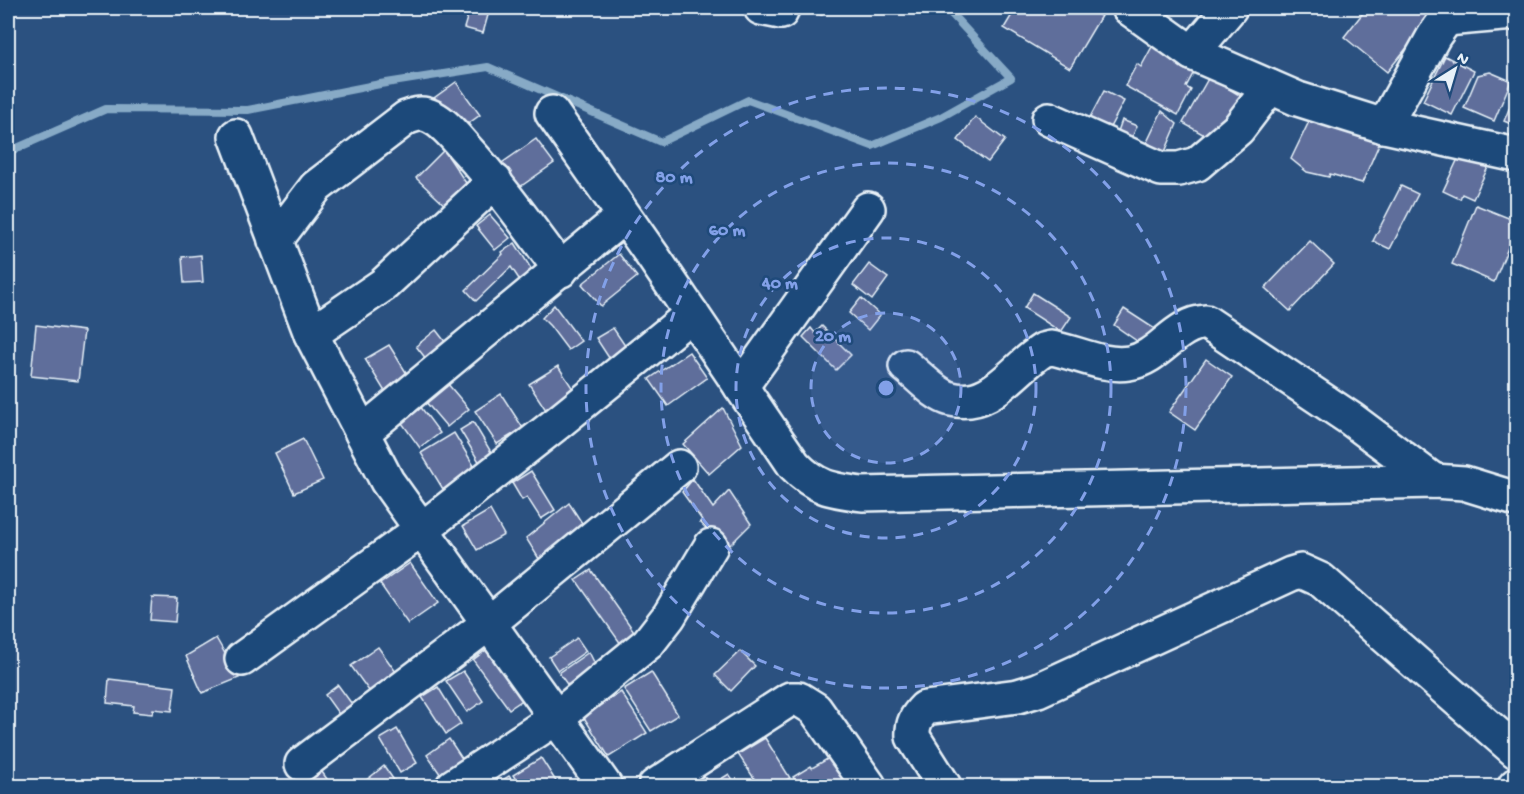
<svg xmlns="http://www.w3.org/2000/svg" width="1524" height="794" font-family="'Gochi Hand',sans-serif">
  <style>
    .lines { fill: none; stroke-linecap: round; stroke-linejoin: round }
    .stream { stroke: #87aac6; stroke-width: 8 }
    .building { fill: #5f6e9b; stroke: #e8f1f8; stroke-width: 1.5 }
    .minor-casing { stroke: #e8f1f8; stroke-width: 38 }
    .major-casing { stroke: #e8f1f8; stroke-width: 38 }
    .minor { stroke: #1f4a7a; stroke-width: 33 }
    .major { stroke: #1f4a7a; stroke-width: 33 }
    .ring { fill: none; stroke: #82a0e8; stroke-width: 3; stroke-dasharray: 10 8 }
    .centre { fill: #82a0e8; stroke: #1f4a7a; stroke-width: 3 }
    .ring-label { font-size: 18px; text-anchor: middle; font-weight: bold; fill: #82a0e8; stroke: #1f4a7a; stroke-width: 5; stroke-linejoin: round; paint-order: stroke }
  </style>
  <rect width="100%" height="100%" fill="#2b5180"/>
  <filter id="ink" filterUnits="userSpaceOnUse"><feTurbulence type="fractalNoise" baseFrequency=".0167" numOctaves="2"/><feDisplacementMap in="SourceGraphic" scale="12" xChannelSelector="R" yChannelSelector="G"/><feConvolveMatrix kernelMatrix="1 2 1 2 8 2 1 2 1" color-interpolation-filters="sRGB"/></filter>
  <g filter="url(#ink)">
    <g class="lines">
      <polyline class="stream" points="8,152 106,109 248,110 380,84 488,67 661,142 748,100 872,146 941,117 1011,78 946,8"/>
    </g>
    <g class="building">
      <polygon points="470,8 490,8 483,33 464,28"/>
      <polygon points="794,8 824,8 822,15"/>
      <polygon points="1016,8 1086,8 1101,16 1070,68 1004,28"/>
      <polygon points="1364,8 1415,8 1431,18 1415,46 1410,44 1387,72 1344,37 1366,9"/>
      <polygon points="1153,45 1196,68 1186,87 1191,90 1178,115 1125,86 1137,64 1141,67"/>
      <polygon points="1445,56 1474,71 1452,115 1423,101"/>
      <polygon points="1490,72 1511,81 1494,121 1464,108 1478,75"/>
      <polygon points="1209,77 1241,96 1215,141 1183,123"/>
      <polygon points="456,82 480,115 458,131 434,98"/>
      <polygon points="1104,91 1124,101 1108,131 1088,121"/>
      <polygon points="1516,92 1516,126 1504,121"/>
      <polygon points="1316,107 1383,135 1362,183 1330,174 1329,177 1307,172 1291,159"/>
      <polygon points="1162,111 1177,124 1164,154 1147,142"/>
      <polygon points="975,117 1005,140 988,162 958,140"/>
      <polygon points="1122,120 1137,126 1130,142 1116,137"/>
      <polygon points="536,139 554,163 517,189 499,165"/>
      <polygon points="444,150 470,189 450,210 416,178"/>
      <polygon points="1462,150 1490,163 1473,199 1462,194 1460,199 1443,191"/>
      <polygon points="1401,186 1418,194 1390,249 1373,241"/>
      <polygon points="1476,205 1516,221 1516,228 1494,282 1452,264"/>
      <polygon points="490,215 510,238 495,250 476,226"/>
      <polygon points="1310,241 1334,264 1290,311 1265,288"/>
      <polygon points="515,243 540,283 527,291 511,267 476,301 466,290 503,254 502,252"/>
      <polygon points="619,254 637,277 601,306 582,284"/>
      <polygon points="201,255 203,282 184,283 182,257"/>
      <polygon points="869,264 888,278 872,300 853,285"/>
      <polygon points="1033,293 1071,317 1061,332 1024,308"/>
      <polygon points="861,298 880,315 868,330 849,313"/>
      <polygon points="554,305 581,341 568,350 550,326 542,318"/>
      <polygon points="1124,309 1158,331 1147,348 1114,325"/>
      <polygon points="36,325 84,331 78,381 31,376"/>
      <polygon points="822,326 851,355 836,370 803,337 811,328 815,333"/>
      <polygon points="613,328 628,350 611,361 596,338"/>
      <polygon points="436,330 450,348 434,369 416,346"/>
      <polygon points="389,345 414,385 390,400 365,359"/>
      <polygon points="689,352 707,378 668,406 649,379"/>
      <polygon points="1206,359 1232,377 1195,430 1169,412"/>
      <polygon points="558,366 575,392 546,410 529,384"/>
      <polygon points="447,383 469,409 447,427 425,401"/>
      <polygon points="501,394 523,428 497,444 475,411"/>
      <polygon points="417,402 440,433 420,448 397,416"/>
      <polygon points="723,408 742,445 709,474 683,444"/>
      <polygon points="473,422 497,462 484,470 460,430"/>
      <polygon points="454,433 482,479 449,499 421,453"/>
      <polygon points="303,439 323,480 294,493 275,453"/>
      <polygon points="531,471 555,510 541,519 527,497 522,500 512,483"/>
      <polygon points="693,479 713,508 729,491 751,524 726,549 700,522 702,520 682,492"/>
      <polygon points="569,503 591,537 544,567 526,538"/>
      <polygon points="490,510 504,535 477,550 463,526"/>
      <polygon points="410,563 438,603 408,624 380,584"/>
      <polygon points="591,570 643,644 628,654 576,580"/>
      <polygon points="152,597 177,598 175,622 150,620"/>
      <polygon points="216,638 239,678 202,693 186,656"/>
      <polygon points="577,638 586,651 558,671 549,657"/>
      <polygon points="378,647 404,683 377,702 351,666"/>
      <polygon points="486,650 512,685 522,678 533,693 509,709 473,660"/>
      <polygon points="740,651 755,666 731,691 715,675"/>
      <polygon points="589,652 602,678 576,697 559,673"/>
      <polygon points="463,671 483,701 467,712 446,681"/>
      <polygon points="651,672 678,715 651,731 624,689"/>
      <polygon points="109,679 175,687 172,711 153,709 152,714 133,712 134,706 107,703"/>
      <polygon points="338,685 357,711 343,720 325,695"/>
      <polygon points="438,687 461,724 446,734 422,697"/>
      <polygon points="621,692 647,733 609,757 583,716"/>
      <polygon points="397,729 417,763 400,773 380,739"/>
      <polygon points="765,738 790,778 777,786 759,786 738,754"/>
      <polygon points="449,739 467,766 445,781 427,755"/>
      <polygon points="541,758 559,786 520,786 513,775"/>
      <polygon points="829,758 847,786 799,786 793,777 811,766 812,768"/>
      <polygon points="384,766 398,786 359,786"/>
      <polygon points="322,772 332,786 314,786 310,780"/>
      <polygon points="729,774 737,786 715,786 713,784"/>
      <polygon points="509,776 516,786 493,786"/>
      <polygon points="706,778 712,786 694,786"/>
    </g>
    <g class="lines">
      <g class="minor-casing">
        <g id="minor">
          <polyline points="761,8 781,12"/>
          <polyline points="1129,8 1192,53 1298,99 1384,126 1516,155"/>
          <polyline points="1446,19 1514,13 1516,11"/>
          <polyline points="1192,53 1230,8"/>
          <path d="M552,113L654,258L794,465C816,488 831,490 862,494L1434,481L1464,483L1516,499"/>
          <polyline points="1049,119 1161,169 1179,169 1197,164 1238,129 1270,87"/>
          <polyline points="1384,126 1434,36 1454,8"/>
          <polyline points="236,136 311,334 387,481 605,786"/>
          <path d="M275,241L316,187L406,118C416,114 422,112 432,117C446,124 456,138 466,149C501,187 530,229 561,270"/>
          <polyline points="311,334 383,285 495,181"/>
          <path d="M906,366C919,376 935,395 951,399C991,409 1014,368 1043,350L1051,348C1076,352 1102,367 1129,363C1160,358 1174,324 1206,322L1351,419L1434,481"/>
          <polyline points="741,387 868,209"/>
          <polyline points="362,433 624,216"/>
          <polyline points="242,659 421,530 560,421 692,314"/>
          <polyline points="302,764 488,624 679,467"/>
          <polyline points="453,786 556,718 648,643 669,616 711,546"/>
          <polyline points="655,786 790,699 799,699 815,709 869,786"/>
          <path d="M944,786L913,737C912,724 916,717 925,708L1018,696L1038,690L1291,574L1301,571L1321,580L1516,751"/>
        </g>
      </g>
      <g class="major-casing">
        <polyline id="major" points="1515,786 1516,785"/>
      </g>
      <use href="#minor" class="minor"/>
      <use href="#major" class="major"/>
    </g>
  </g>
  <circle cx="886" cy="388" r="75" fill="#82a0e8" fill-opacity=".12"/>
  <g class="ring">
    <circle cx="886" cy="388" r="75"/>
    <circle cx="886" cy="388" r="150"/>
    <circle cx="886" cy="388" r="225"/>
    <circle cx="886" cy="388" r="300"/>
  </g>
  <circle cx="886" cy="388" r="9" class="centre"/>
  <g class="ring-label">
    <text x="674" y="182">80 m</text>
    <text x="727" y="235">60 m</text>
    <text x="780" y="288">40 m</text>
    <text x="833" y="341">20 m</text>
  </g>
  <rect width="1524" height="794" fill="none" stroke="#1f4a7a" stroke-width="30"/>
  <rect x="15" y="15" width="1494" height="764" fill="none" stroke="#e8f1f8" stroke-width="2" filter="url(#ink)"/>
  <g transform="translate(1455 69) rotate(37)" stroke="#1f4a7a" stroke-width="4.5" paint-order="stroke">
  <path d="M0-4.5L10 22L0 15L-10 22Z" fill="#e8f1f8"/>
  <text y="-9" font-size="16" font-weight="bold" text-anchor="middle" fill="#e8f1f8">N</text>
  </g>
</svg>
